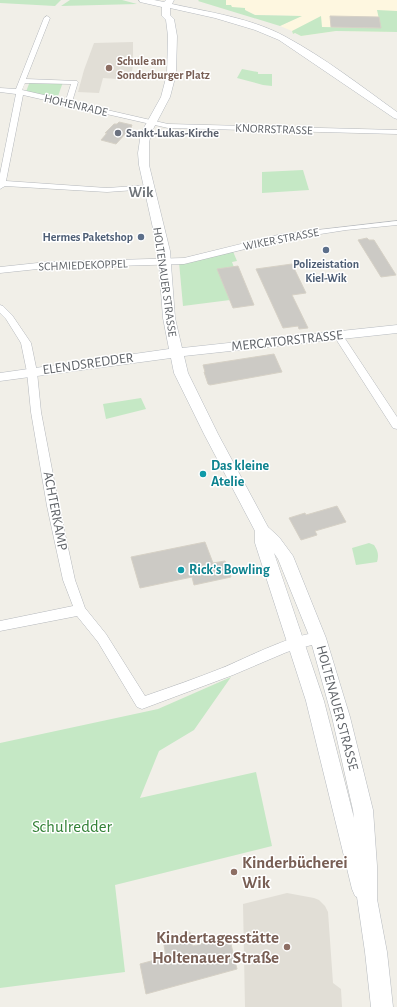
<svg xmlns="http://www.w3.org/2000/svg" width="397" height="1007" font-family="'Alegreya Sans',sans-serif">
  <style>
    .commercial { fill: #fef7e0 }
    .education { fill: #e1ded6 }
    .green { fill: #c5e8c5 }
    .building { fill: #cccac5; stroke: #d6d1c6 }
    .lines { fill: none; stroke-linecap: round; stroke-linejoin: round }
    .street-casing { stroke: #b5b8bc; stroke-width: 1 }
    .secondary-casing { stroke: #b6babf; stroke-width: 1 }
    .street { fill: #fff; fill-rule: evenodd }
    .secondary { fill: #fff; fill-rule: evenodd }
    .education-dot { fill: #8d6e63; stroke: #fff; stroke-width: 1.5 }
    .worship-dot { fill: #6b7280; stroke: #fff; stroke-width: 1.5 }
    .service-dot { fill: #5c6f8a; stroke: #fff; stroke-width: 1.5 }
    .culture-dot { fill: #0f9aa8; stroke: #fff; stroke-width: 1.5 }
    .labels { text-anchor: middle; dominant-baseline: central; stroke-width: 3; stroke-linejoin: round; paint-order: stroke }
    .far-education-label { font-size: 12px; font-weight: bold; fill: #785e54; stroke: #fff; text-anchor: start }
    .far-street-label { font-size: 12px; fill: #5f6368; stroke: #fff }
    .far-worship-label { font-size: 12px; font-weight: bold; fill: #5b616d; stroke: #fff; text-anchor: start }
    .far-service-label { font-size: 12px; font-weight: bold; fill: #4e5e75; stroke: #fff; text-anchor: end }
    .street-label { font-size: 14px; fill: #5f6368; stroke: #fff }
    .culture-label { font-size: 14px; font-weight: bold; fill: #0d838f; stroke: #fff; text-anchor: start }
    .far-district-label { font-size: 15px; font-weight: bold; fill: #70757a; stroke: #fff }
    .near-park-label { font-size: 17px; fill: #348238; stroke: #fff }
    .near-education-label { font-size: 17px; font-weight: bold; fill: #785e54; stroke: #fff; text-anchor: start }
  </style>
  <rect width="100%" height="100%" fill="#f1efe8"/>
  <polygon class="commercial" points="221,0 397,0 397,32 336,31 301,36 295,33 293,34 292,31 280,26 301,16 255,15 245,10 221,6"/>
  <g class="education">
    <polygon points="133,42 133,66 130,80 103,78 99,93 78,92 84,70 94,43"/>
    <polygon points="287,893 314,898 319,900 325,906 328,912 333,983 341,989 342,1007 245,1007 243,904"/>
  </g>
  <g class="green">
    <polygon points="0,0 61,0 55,6 0,3"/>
    <polygon points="70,0 122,0 137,4 61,6"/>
    <polygon points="199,0 226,0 226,5 231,5 232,7 245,8 245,10 255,15 302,16 280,26 198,1"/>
    <polygon points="377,10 397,11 397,32 336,31 301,36 295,33 293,34 292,31 321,16 322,27 381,28"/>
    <polygon points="242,69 258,72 258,74 272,74 272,86 263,85 237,78"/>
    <polygon points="30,81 63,82 57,99 26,92"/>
    <polygon points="303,170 309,190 262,193 262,172"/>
    <polygon points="232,249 237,261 232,262 235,270 220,272 230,300 183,306 179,262"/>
    <polygon points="141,398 146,409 106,419 103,404"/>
    <path d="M369,543L374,545C378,551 379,555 377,562L356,565L352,548Z"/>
    <polygon points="231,677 194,730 159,751 140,798 256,772 272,846 115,885 125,972 0,988 0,743 158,709"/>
  </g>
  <g class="building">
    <polygon points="330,16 379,17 381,28 331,27"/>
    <polygon points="119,122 132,125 129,134 126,133 116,144 101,140 107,133 105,133 114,124 117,124"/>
    <polygon points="367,238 369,240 374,240 396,275 381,277 358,240"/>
    <polygon points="292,264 306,293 292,295 308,328 299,329 298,326 283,328 256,269"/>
    <polygon points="238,266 252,300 254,305 233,308 217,269"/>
    <polygon points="274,354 282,372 210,385 208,384 204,372 205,372 203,365"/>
    <polygon points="337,506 346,522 315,531 317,535 301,540 289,518 305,513 306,515"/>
    <polygon points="205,542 213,563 225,561 231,577 194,585 192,577 140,588 131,557"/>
    <polygon points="190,932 193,946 229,936 237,969 146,994 140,964 166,957 163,939"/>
  </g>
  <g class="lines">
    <g class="street-casing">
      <g id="street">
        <path d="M47,16L50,18L26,79L77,81L78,82L72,102L168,124L397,130V134L168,128L23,95L6,181L107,188L149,185L153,187L149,189L107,192L5,186L0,189V174L16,94L0,92V88L16,89L44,18ZM25,83L71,84L66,100L22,90Z"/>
        <polygon points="397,221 397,225 346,230 282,240 184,264 47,268 0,273 0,267 47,262 184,258 282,234"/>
        <path d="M0,305L3,306L12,315L31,343L37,372L41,412L59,506L75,580L85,608L106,634L145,696C171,687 197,678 222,668C242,660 304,628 322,634L324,638L322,642L287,652L233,675L142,709L137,707L98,642L77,616L0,631V621L73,606L63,580L47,506L31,412L27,372L21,343L6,319L0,313Z"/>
        <polygon points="339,333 342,334 397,417 397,429 393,428 334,336"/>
      </g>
    </g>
    <g class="secondary-casing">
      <path id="secondary" d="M139,0H154L164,2L166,0H174L172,4C208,12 252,18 286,37C325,58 361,86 397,112V119L394,118L279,40L255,30L215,18L170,8V15L174,19L177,36L176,74L170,97L151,133L149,143V165L170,251L175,318L182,348L397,325V333L184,356L188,373L218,434L268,527L279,537L293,556L326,638L350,717L373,810L377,866V899L387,952L393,1007H371L365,952L357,897L355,896L352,889L306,701L255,543V531L204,434L174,373L171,358L0,381V373L169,349L163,318L158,251L139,165L138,153L141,133L161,97L167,74L168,36L166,20L162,16V7L140,2ZM274,553L278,559L310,638L332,717L353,810L354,818L324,701Z"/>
    </g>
    <use href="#street" class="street"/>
    <use href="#secondary" class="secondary"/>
  </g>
  <g class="education-dot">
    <circle cx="109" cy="68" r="4"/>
    <circle cx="234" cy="872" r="4"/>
    <circle cx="287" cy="947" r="4"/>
  </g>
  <circle class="worship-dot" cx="118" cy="133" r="4"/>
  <g class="service-dot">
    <circle cx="141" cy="237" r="4"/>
    <circle cx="326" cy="250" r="4"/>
  </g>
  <g class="culture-dot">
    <circle cx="203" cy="474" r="4"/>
    <circle cx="181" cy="570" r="4"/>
  </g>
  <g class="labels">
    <g class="far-education-label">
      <text x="117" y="61">Schule am<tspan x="117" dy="14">Sonderburger Platz</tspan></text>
    </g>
    <g class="far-street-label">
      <text transform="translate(76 105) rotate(13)">HOHENRADE</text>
      <text transform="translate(274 129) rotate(2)">KNORRSTRASSE</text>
      <text transform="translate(281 239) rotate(-11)">WIKER STRASSE</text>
      <text transform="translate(83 265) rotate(-2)">SCHMIEDEKOPPEL</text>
      <text transform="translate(165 282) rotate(82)">HOLTENAUER STRASSE</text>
    </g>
    <g class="far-worship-label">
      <text x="126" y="133">Sankt-Lukas-Kirche</text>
    </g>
    <g class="far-service-label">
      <text x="133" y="237">Hermes Paketshop</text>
      <text x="326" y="264" text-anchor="middle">Polizeistation<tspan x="326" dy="14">Kiel-Wik</tspan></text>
    </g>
    <g class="street-label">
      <text transform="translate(287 341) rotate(-6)">MERCATORSTRASSE</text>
      <text transform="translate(88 364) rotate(-8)">ELENDSREDDER</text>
      <text transform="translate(55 511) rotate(79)">ACHTERKAMP</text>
      <text transform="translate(337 708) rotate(75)">HOLTENAUER STRASSE</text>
    </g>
    <g class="culture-label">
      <text x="211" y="466">Das kleine<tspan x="211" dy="16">Atelie</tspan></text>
      <text x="189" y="570">Rick’s Bowling</text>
    </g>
    <g class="far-district-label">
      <text x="141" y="192">Wik</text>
    </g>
    <g class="near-park-label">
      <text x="72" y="826">Schulredder</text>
    </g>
    <g class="near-education-label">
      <text x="242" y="862">Kinderbücherei<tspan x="242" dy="20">Wik</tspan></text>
      <text x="279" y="937" text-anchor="end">Kindertagesstätte<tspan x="279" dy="20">Holtenauer Straße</tspan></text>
    </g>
  </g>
</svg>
